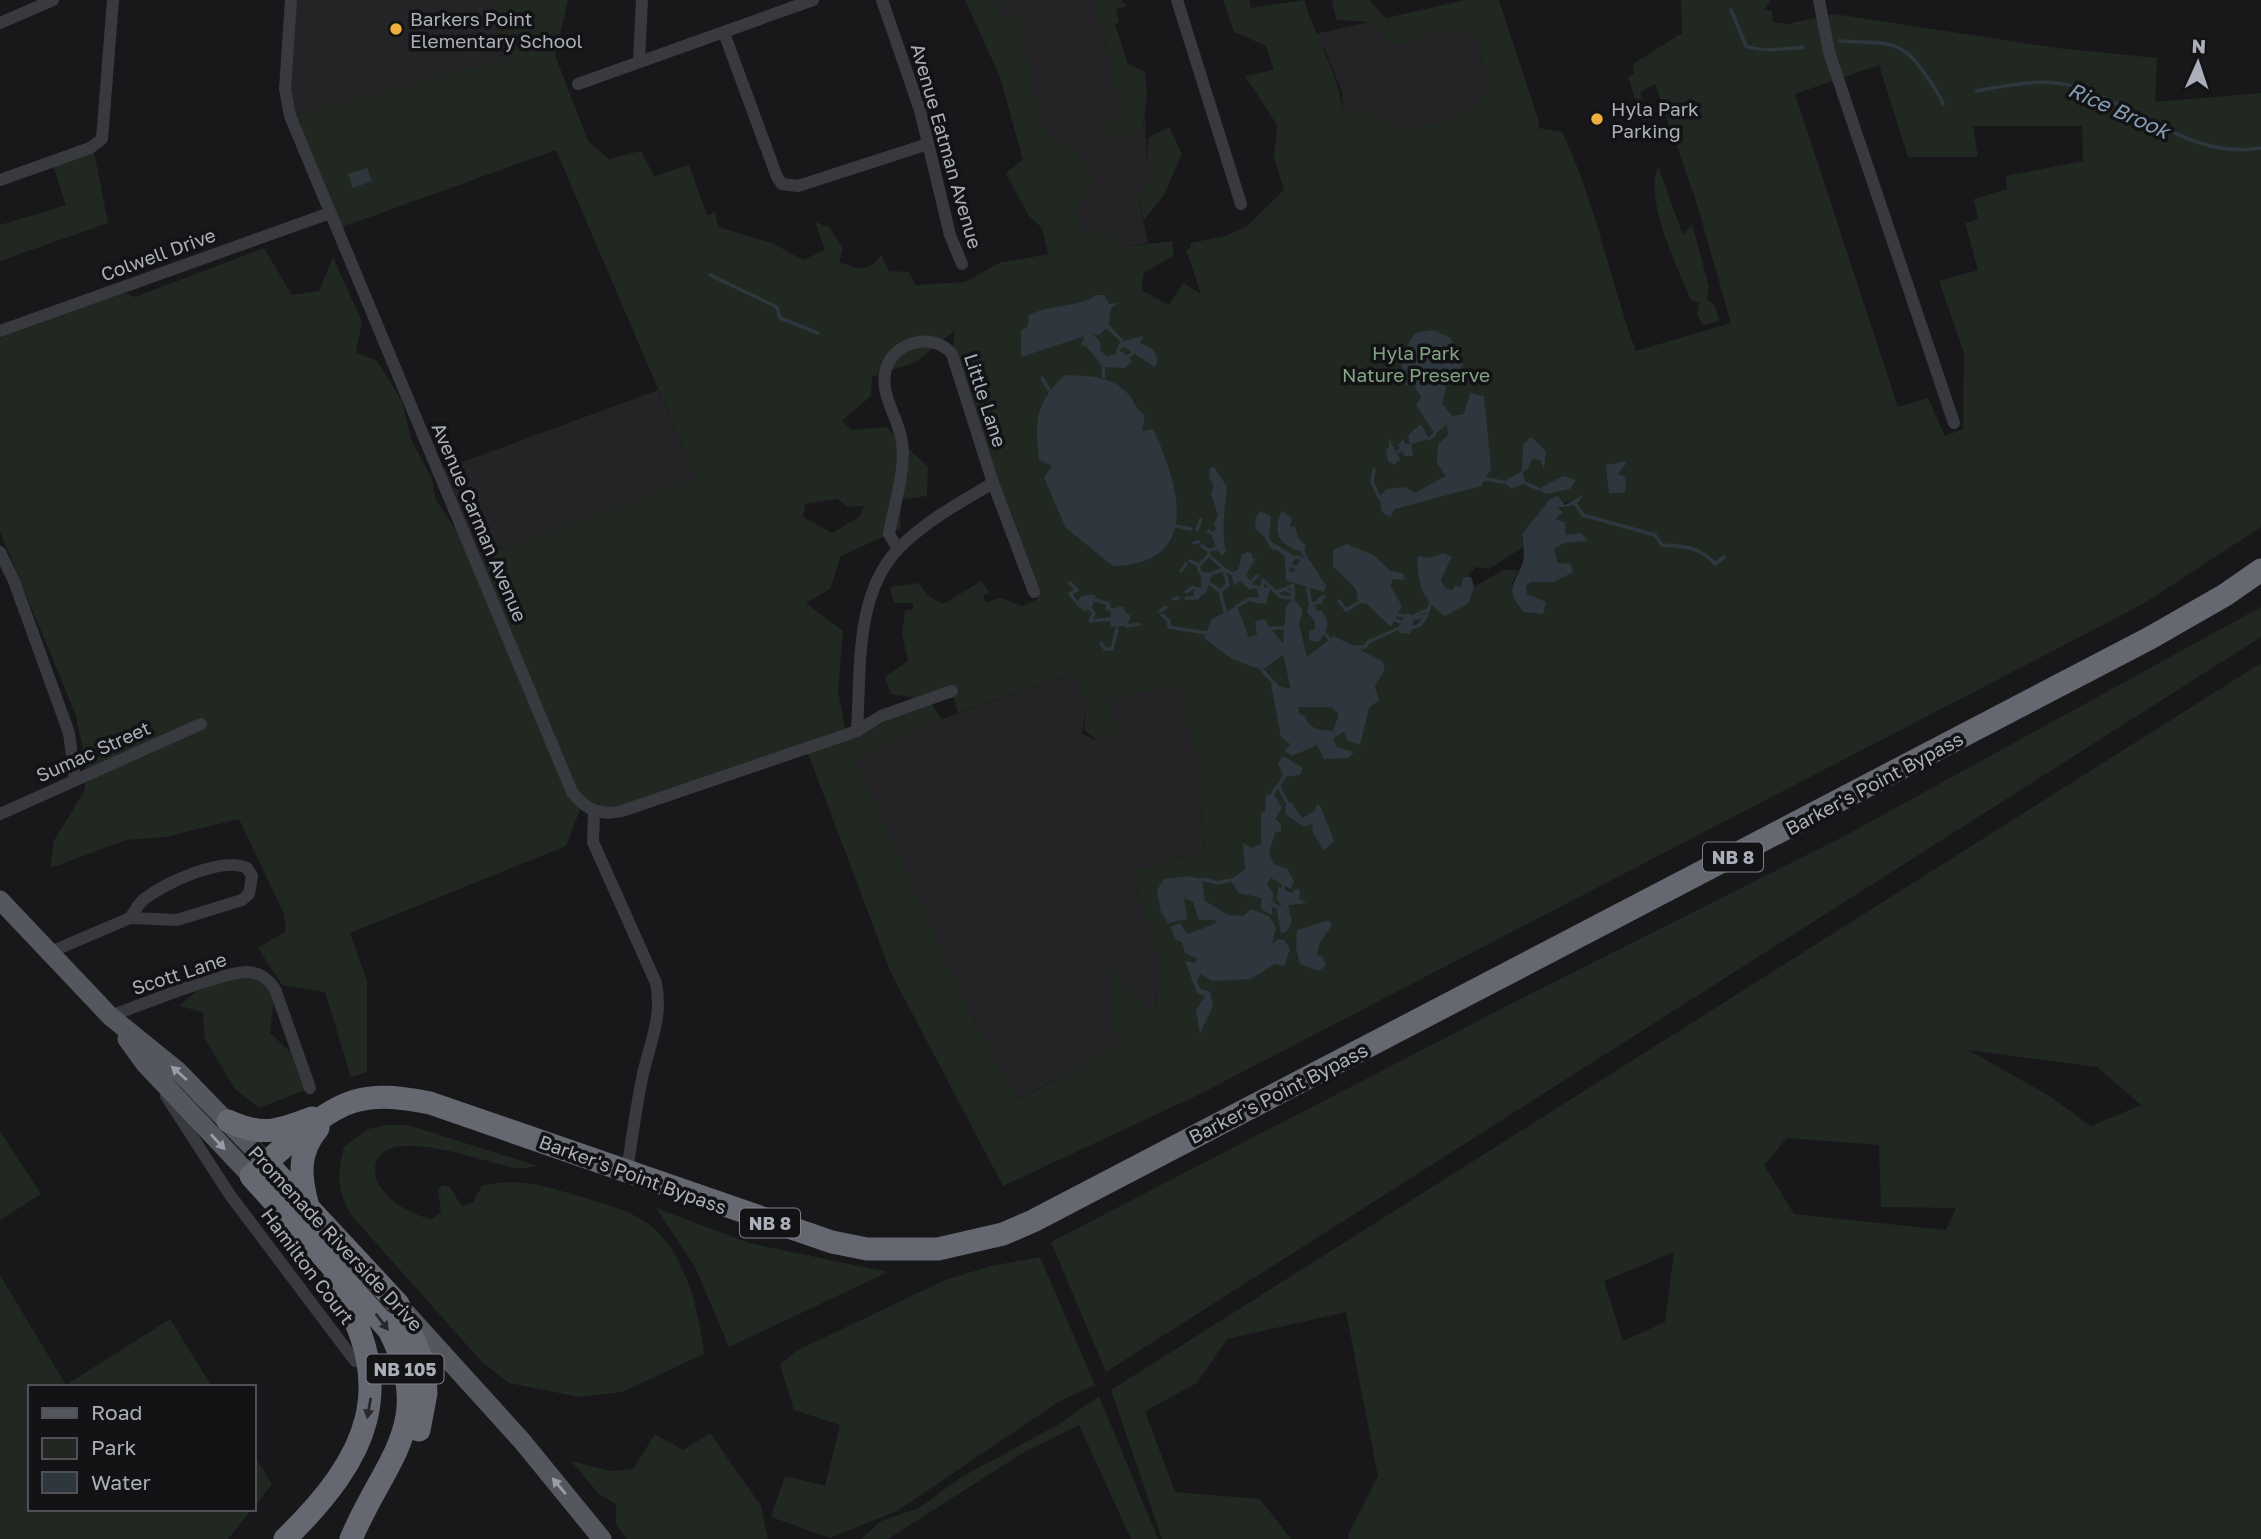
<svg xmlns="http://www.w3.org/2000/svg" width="2261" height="1539" font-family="'Golos Text',sans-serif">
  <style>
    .built { fill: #242427 }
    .green { fill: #202821; fill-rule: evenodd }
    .water { fill: #2e373e; fill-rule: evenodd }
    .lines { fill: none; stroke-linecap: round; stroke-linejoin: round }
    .stream { stroke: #2e373e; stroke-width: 3.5 }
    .street { stroke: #393a3f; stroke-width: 12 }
    .primary { stroke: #55575e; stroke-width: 19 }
    .highway { stroke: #656870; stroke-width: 23 }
    .oneway { fill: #999da7 }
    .oneway2 { fill: #28282c }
    .poi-dot { fill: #edb03c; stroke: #131315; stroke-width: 2.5 }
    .labels { text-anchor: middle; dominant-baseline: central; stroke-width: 7; stroke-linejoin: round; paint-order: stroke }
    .shield { fill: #131315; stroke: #7d8088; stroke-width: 2 }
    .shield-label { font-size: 18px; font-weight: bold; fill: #aaafb9 }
    .poi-label { font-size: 19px; fill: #aaafb9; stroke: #131315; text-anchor: start }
    .street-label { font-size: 19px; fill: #aaafb9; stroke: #131315 }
    .park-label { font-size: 19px; fill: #82a484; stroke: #131315 }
    .water-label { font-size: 21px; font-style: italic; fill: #839db3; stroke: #131315 }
  </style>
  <rect width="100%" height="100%" fill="#18181a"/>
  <g class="built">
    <polygon points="291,0 495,0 510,59 290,116"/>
    <polygon points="1019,0 1092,0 1109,56 1110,84 1142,130 1145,113 1147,164 1161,177 1142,186 1139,201 1148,243 1118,248 1112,236 1083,231 1075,215 1078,150 1050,139 1035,104 1025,50 1027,15 1000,19 998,4"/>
    <polygon points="1370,22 1423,35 1452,28 1477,41 1489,88 1465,114 1431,126 1399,127 1366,110 1343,117 1342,92 1325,49 1314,34"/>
    <polygon points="658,390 696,478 475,559 438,471"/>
    <polygon points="1074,673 1086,705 1082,734 1100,742 1117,736 1109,700 1178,684 1197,760 1205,850 1131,871 1158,958 1156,1018 1108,963 1116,1046 1018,1100 974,1021 855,760 942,719"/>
  </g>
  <g class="green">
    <path d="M495,0H568L555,55L588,141L609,159L641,151L654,176L689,165L707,215L715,212L718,227L772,243L803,260L825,250L815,222L829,227L843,248L839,262C858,269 869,273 881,255L889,271L909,272L915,285L965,282L999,263L1048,254L1042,228L1028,215L1006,173L1023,160L1000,77L965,0H1019L998,4L1001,19L1027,14C1025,59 1032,98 1050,139L1078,150L1094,178L1075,215L1083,231L1113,236L1118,248L1172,241L1174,255L1144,273L1141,290L1169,305L1183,283L1201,294L1186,250L1191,248L1190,243L1226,236L1247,226L1284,190L1274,158L1277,125L1245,76L1274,70L1266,46L1234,32L1223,0H1249L1251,8L1304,0C1316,40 1340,73 1343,116L1366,109L1399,127L1431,126L1465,114L1489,88L1477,41L1452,28L1393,46L1370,22L1336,20L1332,0H1369L1386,18L1465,0H1499L1539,122L1538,128L1562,132C1596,202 1609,279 1636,351L1731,323L1696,201L1655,84L1640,92L1649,120H1642L1628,77L1634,73L1633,64L1682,33L1681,0H1771L1764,10L1772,11L1773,22L1787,24L1834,14L2057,48L2157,58L2155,102L2261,93V527L2143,604L1200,1094L1003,1186L891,973L806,748L622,811L582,804L566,846L350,933L367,981V1072L351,1077L325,992L282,985L258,948L286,931L284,914L239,819L166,837L126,840L51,868L53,842L85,790V757L75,713L0,532V338L125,293L135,297L264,248L292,295L319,291L333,257L362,322L356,352L377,361L402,401L411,439L432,479L436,500L475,559L696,478L556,150L337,229L290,116L510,59ZM1879,65L1908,157H1978L1973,126H2082L2083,161L2006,176L2007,189L1974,199L1978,219L1965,223L1978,270L1939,281L1964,353L1963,429L1945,436L1928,398L1898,407L1795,94ZM955,330L952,354L1038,599L1022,606L1000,598L986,603L983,596L990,593L981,581L943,604L930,597L918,583L890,587L894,603H913V610H905L902,633L908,661L885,677L891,694L925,699L846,734L838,690L843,631L806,603L830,589L841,556L900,529L901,500L927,496L928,467L886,427L852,430L842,421L871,396L872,377L916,362ZM1581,497L1576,505L1556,508L1555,519L1566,535L1588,541L1564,543L1554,549L1558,563L1554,582H1531L1526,586L1527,594L1511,584L1519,570H1504L1474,587L1471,577H1467L1476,567L1489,569L1523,547L1522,534L1541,511ZM837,499L848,507L864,506L859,517L832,533L803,517L805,504ZM1074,673L1086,705L1084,730L1100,742L1117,736L1110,700L1178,684L1197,760L1205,850L1131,871L1158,958L1156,1017L1107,962L1116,1046L1019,1100L974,1021L856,760L942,719L928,700L952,691L958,713Z"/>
    <polygon points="1092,0 1121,0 1127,6 1116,9 1119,22 1115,24 1128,64 1145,72 1147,95 1142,130 1120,141 1103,128 1123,107 1110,84 1109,56"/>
    <polygon points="1169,127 1182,154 1164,195 1144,220 1139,201 1142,186 1161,177 1147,164 1148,138"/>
    <polygon points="94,152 108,223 0,261 0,225 66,205 53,166"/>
    <path d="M1658,166L1683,235L1692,224L1709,287L1707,299L1715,306L1719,321L1703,325L1697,315L1699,303L1691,300C1677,266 1644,201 1658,166Z"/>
    <polygon points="2261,607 2261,637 1106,1372 1051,1242 1532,993 1841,838"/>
    <path d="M2261,663V1539H1349L1348,1535L1378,1476L1346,1312L1227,1339L1197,1383L1145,1411L1175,1492L1260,1499L1291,1539H1162L1111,1390ZM1968,1050L2097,1067L2141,1105L2091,1126L2048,1095ZM1787,1138L1879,1145L1881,1207L1956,1208L1946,1230L1794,1214L1764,1165ZM1674,1252L1665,1322L1623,1341L1604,1281Z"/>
    <polygon points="245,972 275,989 270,1033 301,1062 310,1088 259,1108 235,1089 205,1039 203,1012 179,1006 206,983"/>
    <path d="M387,1125H408L538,1166C531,1167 523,1169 516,1168C491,1165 376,1118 375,1170C375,1195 411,1216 432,1219L441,1212L438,1188L443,1185L450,1187L462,1207L473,1202L482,1186C519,1178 536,1184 572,1194C597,1202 624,1207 647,1223C685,1250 699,1310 704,1354L622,1392L579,1397L509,1383L482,1362L352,1216C337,1192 337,1174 344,1147L368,1129Z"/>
    <polygon points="0,1131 41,1194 0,1220"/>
    <polygon points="656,1208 749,1243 888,1272 729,1347 695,1267"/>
    <polygon points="1040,1257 1095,1385 1060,1401 897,1511 830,1538 771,1517 785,1476 825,1486 840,1425 794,1410 780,1365 796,1351 945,1280 991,1266"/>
    <polygon points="0,1275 66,1385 170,1319 212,1387 30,1387 30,1509 252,1509 228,1539 0,1539"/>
    <polygon points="1099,1396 1158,1539 1131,1539 1079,1425 1026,1451 888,1539 861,1539 881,1521 919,1508 960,1478 1061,1423"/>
    <polygon points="710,1433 761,1506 768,1539 627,1539 616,1524 616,1504 599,1494 571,1461 611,1471 633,1469 655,1434 683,1450"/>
    <polygon points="254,1455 272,1484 254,1507"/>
  </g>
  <g class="water">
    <polygon points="367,168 372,181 353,188 348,174"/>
    <path d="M1097,295H1104L1109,304L1118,303L1111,308L1108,327L1099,335H1093L1100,341L1101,351L1107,356L1115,354L1120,342L1143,336L1140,343L1153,349L1158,360L1155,367L1124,347L1119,350L1129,356L1132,362L1124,368L1103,367L1087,347L1081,345L1085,336L1021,357V331L1028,326L1029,315C1051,304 1076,308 1097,295Z"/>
    <polygon points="1433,330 1451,338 1463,366 1449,377 1442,403 1452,416 1464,414 1470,393 1484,396 1491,469 1481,486 1395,509 1390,517 1382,512 1379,497 1387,489 1405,487 1415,493 1446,476 1437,463 1438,444 1448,435 1447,424 1435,434 1416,405 1421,397 1414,385 1406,385 1400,358 1415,333"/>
    <path d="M1065,375C1088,376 1111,375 1128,394C1135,401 1135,410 1145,415L1142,431L1153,429C1180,486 1202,564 1113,566L1066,528L1044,478L1052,466L1039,460C1035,422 1035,402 1065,375Z"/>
    <polygon points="1421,424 1429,439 1411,444 1413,456 1405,456 1398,445 1403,439 1406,444 1410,444 1408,435"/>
    <polygon points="1531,437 1546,451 1544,469 1540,460 1532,459 1528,469 1523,472 1525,483 1512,489 1503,482 1522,471 1523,445"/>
    <polygon points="1389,439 1400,459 1394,465 1388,461 1386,449 1389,447"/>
    <polygon points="1628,461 1618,474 1626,477 1625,493 1609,493 1606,465"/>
    <path d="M1214,467L1227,487C1225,505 1221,535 1226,551L1222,556L1216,549L1211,533L1216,529L1214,524L1218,515L1211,494L1214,486L1209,478L1210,468Z"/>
    <polygon points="1563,476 1576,480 1570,489 1546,494 1538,489"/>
    <path d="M1584,494L1576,505L1556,508L1563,512L1555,519L1565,522L1566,535L1581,533L1588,541L1564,543L1554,549L1558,563L1571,564L1573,572L1554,582H1531L1526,586L1527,594L1546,602L1543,614L1524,612C1503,589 1515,585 1523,562C1525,554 1523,542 1522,534L1550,499L1558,496L1565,505Z"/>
    <polygon points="1260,511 1271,517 1269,536 1272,542 1296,557 1291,566 1285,567 1285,557 1279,551 1271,549 1264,536 1255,529 1256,517"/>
    <path d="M1282,511L1292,518L1290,527L1295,526L1298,538L1306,546L1303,552C1280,546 1271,534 1282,511Z"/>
    <polygon points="1347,544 1373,555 1391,571 1403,573 1405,580 1392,579 1391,587 1402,606 1391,627 1367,604 1358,603 1356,589 1333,566 1333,550"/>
    <polygon points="1248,552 1252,554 1253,560 1257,556 1246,575 1255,587 1250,590 1240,581 1234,586 1231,573 1238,570 1242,555"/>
    <path d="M1443,553L1452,557L1441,579L1445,588L1452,590L1455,585L1462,587V580L1466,577H1471L1474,587L1468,604L1445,616C1423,601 1416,583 1418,556L1431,558Z"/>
    <path d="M1306,557C1315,565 1318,576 1326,585L1324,592L1285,580L1287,572H1294L1301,558Z"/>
    <polygon points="1200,572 1213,573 1206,592 1197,600 1194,598 1193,587 1202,587"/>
    <polygon points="1262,587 1270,588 1266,604 1251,602 1250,597 1259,597 1257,590"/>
    <polygon points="1086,595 1096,595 1091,610 1085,611 1077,606 1080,597"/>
    <path d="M1293,598L1303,610L1299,624L1307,657L1334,636L1382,661L1385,669L1375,686L1379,700L1369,708L1360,745L1347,740L1344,732L1333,738L1337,747L1354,752L1348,758L1324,759L1317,745L1292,756L1285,751L1290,744L1281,737L1271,684L1291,689L1283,655L1262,670L1232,659L1204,638L1212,619L1237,606L1249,638L1257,634L1255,622L1264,619L1283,644L1286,607ZM1298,707H1331L1339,714L1333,731C1321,730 1309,730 1305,716L1299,714Z"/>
    <path d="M1310,601L1315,603L1316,610L1322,611C1331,624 1328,631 1318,642L1309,640V631L1315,629V622L1307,612Z"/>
    <polygon points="1123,606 1125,612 1131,616 1127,626 1110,627 1111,609"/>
    <polygon points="1406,613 1415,616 1410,634 1400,633 1397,629"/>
    <polygon points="1283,756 1303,768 1300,775 1284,777 1278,763"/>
    <polygon points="1273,793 1282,808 1275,819 1281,824 1281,831 1275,833 1269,853 1274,864 1287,869 1294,881 1291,889 1271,878 1267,884 1273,893 1272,915 1261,909 1262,898 1239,893 1230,880 1245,869 1243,843 1251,848 1261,844 1261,813 1265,812 1266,796"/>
    <polygon points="1286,801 1292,803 1302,818 1315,811 1317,804 1321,807 1334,841 1324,851 1312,831 1313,823 1304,827 1285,814"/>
    <polygon points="1188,876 1202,879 1205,901 1228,915 1243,916 1251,909 1269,916 1276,928 1272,944 1278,939 1284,940 1290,949 1284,966 1275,964 1251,979 1212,981 1200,974 1197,982 1201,989 1210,992 1213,1006 1200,1033 1196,1010 1205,996 1197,993 1185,961 1195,963 1197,958 1185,953 1182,942 1176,940 1170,927 1180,923 1187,934 1215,924 1216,920 1199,920 1193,902 1184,898 1187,919 1168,923 1161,912 1157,890 1164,879"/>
    <polygon points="1278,887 1292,893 1296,888 1300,891 1299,899 1307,903 1288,905 1292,922 1286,932 1281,933 1276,906 1282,905 1277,900"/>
    <polygon points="1329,920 1332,925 1319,944 1317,955 1323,957 1326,966 1318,971 1300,964 1296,948 1297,930"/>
  </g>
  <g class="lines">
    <g class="stream">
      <path d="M1731,10L1746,46C1760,52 1788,49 1803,47"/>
      <path d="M1840,41C1879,44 1899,36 1923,71C1931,83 1938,91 1943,104"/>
      <path d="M1976,91C2009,85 2043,77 2076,87C2139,106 2191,160 2261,148"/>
      <polyline points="710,275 777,307 780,318 818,333"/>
      <polyline points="1108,327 1122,341"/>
      <polyline points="1129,356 1134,352"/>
      <polyline points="1103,367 1104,377"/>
      <polyline points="1042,378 1049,390"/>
      <polyline points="1429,439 1435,434"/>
      <polyline points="1398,452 1401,450"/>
      <polyline points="1374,470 1372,482 1379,497"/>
      <polyline points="1485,479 1503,482"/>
      <polyline points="1525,483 1538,489"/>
      <path d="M1576,505L1583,515L1655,535L1662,545C1683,546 1701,547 1715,564L1724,557"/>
      <polyline points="1176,526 1191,529"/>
      <polyline points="1197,529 1201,519"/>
      <polyline points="1208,531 1211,533"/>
      <polyline points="1194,543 1199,542"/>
      <polyline points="1202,546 1208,550 1216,549"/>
      <polyline points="1303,552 1306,557"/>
      <polyline points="1209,555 1224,569 1228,585 1220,591"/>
      <polyline points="1296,557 1301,558"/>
      <polyline points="1190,561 1197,564 1200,572"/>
      <polyline points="1198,566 1209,555 1208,550"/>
      <polyline points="1291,566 1297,567"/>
      <polyline points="1181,571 1186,564"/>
      <polyline points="1287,572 1288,567"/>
      <polyline points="1213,573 1224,569 1231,573"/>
      <polyline points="1263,580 1276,592 1285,589 1293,593"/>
      <polyline points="1251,582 1257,576"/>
      <polyline points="1070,583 1077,590 1070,594 1078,604"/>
      <polyline points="1210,584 1220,591 1225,612"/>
      <polyline points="1255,587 1259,588"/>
      <polyline points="1262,587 1263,580"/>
      <polyline points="1308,588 1310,601"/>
      <polyline points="1186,592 1193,587"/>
      <polyline points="1276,592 1281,597 1293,598 1293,585 1285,589"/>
      <polyline points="1186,598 1194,598"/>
      <polyline points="1173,599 1178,598"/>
      <polyline points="1096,600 1109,604 1107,609 1111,609"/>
      <polyline points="1339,601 1346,610 1358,603"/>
      <polyline points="1315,603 1321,602 1319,599 1324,597"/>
      <polyline points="1237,606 1250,599"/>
      <polyline points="1091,610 1094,613 1090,621 1111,619"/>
      <polyline points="1160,611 1166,607"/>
      <polyline points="1162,615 1169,621 1169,627 1206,633"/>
      <polyline points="1398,615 1405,616"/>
      <polyline points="1413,616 1429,609"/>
      <polyline points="1415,618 1426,616 1430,605"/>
      <polyline points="1395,620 1401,622"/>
      <polyline points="1127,626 1139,624"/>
      <polyline points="1271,628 1285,628"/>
      <polyline points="1412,628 1420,625 1425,618"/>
      <polyline points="1325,634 1330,640"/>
      <polyline points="1101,643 1105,649 1112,649 1117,629"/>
      <polyline points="1355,647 1365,647 1368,642 1397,629"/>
      <polyline points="1262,670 1276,685"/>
      <polyline points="1279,787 1286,801"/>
      <polyline points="1273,793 1284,777"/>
      <polyline points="1202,879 1218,883 1230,880"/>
      <polyline points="1283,882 1283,889"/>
      <polyline points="1273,904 1276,906"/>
    </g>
    <g class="street">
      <path d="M291,0L285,89L290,116L572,792C586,810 599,816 622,811L857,731L881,716L952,691"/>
      <polyline points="882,0 920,110 950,235 962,264"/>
      <polyline points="1177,0 1241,204"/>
      <polyline points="1819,0 1829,52 1954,423"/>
      <polyline points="0,23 53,0"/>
      <polyline points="724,33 777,177 782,184 798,186 928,144"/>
      <polyline points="639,61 642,0"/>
      <polyline points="578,84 813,0"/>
      <polyline points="0,180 90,148 102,139 113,0"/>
      <polyline points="0,331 330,213"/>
      <path d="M898,549L889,534C894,505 906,471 902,442C899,419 881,397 885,374C889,343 932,330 952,354L993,483L1034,592"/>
      <polyline points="0,552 14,581 69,733 75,780"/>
      <path d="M857,731C861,670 854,593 900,547C927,520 961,502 993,483"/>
      <path d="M594,812L593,842L656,983C663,1017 650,1042 643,1074C636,1106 632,1139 627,1171"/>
      <polyline points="0,814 201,724"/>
      <path d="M48,953L130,918L177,920L242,900L249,894L252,876L247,868C223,856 164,883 143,900C138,905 134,912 130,918"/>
      <path d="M110,1016C139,1006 223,971 248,972C261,973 268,979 275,989L310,1088"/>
      <polyline points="166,1096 230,1195 355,1361"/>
    </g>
    <g class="primary">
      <polyline points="0,900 110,1016 179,1072 266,1162"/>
      <polyline points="127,1039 145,1064 251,1176"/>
      <polyline points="406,1313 522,1441 602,1539"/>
    </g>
    <g class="highway">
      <path d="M228,1121C263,1137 277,1131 312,1118"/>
      <polyline points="266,1162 398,1304 424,1364 426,1393 419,1430"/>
      <path d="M308,1207C300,1177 297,1153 318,1128"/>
      <path d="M285,1539C369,1457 401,1387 334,1281"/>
      <path d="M351,1539C385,1458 437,1424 389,1330L251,1176C277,1153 322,1110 355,1101C380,1094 405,1098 430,1103L832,1242L867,1249H938L1003,1234L1033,1221L2150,638L2225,595L2261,570"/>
    </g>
  </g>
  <defs><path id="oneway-solid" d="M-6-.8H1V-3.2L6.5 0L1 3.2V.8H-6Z" transform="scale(1.75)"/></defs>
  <g class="oneway">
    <use href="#oneway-solid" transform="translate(179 1073) rotate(-138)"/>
    <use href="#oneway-solid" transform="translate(218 1142) rotate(47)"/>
    <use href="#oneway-solid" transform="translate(559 1486) rotate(-130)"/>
  </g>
  <g class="oneway2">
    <use href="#oneway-solid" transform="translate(382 1322) rotate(53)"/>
    <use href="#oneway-solid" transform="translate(369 1408) rotate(100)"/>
  </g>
  <g class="poi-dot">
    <circle cx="396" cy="29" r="7"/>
    <circle cx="1597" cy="119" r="7"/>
  </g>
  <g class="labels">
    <g class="shield">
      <rect x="1703" y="842.5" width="60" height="29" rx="5"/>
      <rect x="740" y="1208.5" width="60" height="29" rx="5"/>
      <rect x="366.5" y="1354.5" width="77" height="29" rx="5"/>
    </g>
    <g class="shield-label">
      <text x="1733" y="857">NB 8</text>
      <text x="770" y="1223">NB 8</text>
      <text x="405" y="1369">NB 105</text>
    </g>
    <g class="poi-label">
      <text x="410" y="18">Barkers Point<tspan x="410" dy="22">Elementary School</tspan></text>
      <text x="1611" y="108">Hyla Park<tspan x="1611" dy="22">Parking</tspan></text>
    </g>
    <g class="street-label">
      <text transform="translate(947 146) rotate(74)">Avenue Eatman Avenue</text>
      <text transform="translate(158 254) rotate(-20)">Colwell Drive</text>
      <text transform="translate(986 400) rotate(72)">Little Lane</text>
      <text transform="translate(480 522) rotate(67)">Avenue Carman Avenue</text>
      <text transform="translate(93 751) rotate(-24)">Sumac Street</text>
      <text transform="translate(1874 783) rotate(-28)">Barker's Point Bypass</text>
      <text transform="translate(179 973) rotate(-18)">Scott Lane</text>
      <text transform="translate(1278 1093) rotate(-27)">Barker's Point Bypass</text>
      <text transform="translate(633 1174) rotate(20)">Barker's Point Bypass</text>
      <text transform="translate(336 1238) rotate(47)">Promenade Riverside Drive</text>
      <text transform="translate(308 1266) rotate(53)">Hamilton Court</text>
    </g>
    <g class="park-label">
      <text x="1416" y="352">Hyla Park<tspan x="1416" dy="22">Nature Preserve</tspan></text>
    </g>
    <g class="water-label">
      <text transform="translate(2119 110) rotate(24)">Rice Brook</text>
    </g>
  </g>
  <rect x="28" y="1385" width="228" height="126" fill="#131315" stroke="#4f5157" stroke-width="2"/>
  <rect x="42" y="1408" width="35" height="10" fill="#55575e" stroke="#4f5157" stroke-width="2"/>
  <text x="91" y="1420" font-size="21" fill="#aaafb9">Road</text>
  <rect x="42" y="1438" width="35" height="21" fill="#202821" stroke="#4f5157" stroke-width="2"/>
  <text x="91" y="1455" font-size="21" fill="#aaafb9">Park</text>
  <rect x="42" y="1472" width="35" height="21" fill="#2e373e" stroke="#4f5157" stroke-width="2"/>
  <text x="91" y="1490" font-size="21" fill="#aaafb9">Water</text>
  <g transform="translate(2198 63) rotate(3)" stroke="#131315" stroke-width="5" paint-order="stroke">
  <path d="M0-5L12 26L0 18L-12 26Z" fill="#aaafb9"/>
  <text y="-10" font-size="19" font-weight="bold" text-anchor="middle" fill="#aaafb9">N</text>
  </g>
</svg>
